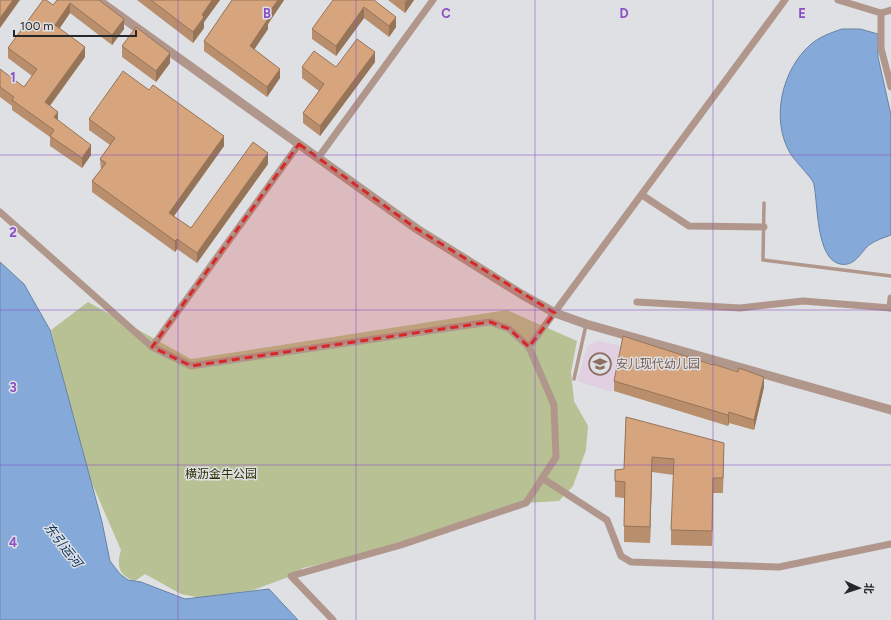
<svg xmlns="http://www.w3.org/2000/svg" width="891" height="620" font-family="Figtree,'Noto Sans SC',sans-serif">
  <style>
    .education { fill: #e1d0e2 }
    .green { fill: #b8c193 }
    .water { fill: #85aad9; stroke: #6883a4 }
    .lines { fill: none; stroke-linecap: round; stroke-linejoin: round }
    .service { stroke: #b1978b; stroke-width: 3.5 }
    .minor { stroke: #b1978b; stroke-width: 7 }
    .tertiary { stroke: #b1978b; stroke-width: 9 }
    .wall { fill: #b88e6c }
    .shaded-wall { fill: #967458 }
    .building { fill: #d6a57d; stroke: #967458 }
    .marked { fill: #d62828; fill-opacity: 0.2; stroke: #d62828; stroke-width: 3; stroke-dasharray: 8 5; stroke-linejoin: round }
    .grid { fill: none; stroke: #8c4fc5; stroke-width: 1; stroke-opacity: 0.55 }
    .labels { text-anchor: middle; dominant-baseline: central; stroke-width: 3; stroke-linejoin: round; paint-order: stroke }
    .education-label { font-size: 12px; fill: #785e54; stroke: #dee0e4; text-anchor: start }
    .park-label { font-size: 12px; fill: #2c3203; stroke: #dee0e4 }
    .water-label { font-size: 13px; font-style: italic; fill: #08305b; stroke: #dee0e4 }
    .grid-label { font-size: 13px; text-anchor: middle; font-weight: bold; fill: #8c4fc5; stroke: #dee0e4; stroke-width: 3; stroke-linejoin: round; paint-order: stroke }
  </style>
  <rect width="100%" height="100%" fill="#dee0e4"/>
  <polygon class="education" points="598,341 622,346 612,392 577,381 587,346"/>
  <path class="green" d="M88,302L191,359L507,310L577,341L571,372L574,401L588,426L586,450L573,486L559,501L526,503L379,551L303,568L291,576L253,590L202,598L181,594L145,574L135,581C119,576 116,566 121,550L84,465L51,330Z"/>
  <g class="water">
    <path d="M842,29H860L878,34V57L891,115V235C883,238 876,240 869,245C860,253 855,267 840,264C816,259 818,204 814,185C814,179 793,160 789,151C771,118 782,70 810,45C819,37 830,33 842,29Z"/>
    <polygon points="0,262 24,284 50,330 102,522 110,561 120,574 128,580 141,582 185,599 269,589 298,620 0,620"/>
  </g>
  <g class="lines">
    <g class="service">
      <polyline points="764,203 763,260 891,276"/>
      <polyline points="574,379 586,325"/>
    </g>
    <g class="minor">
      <polyline points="838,0 881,13 891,10"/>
      <polyline points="881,13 881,48 891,87"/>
      <polyline points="318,158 433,0"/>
      <polyline points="642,195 689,226 764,227"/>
      <polyline points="0,212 152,347 191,366 490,322 509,329 529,347 554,405 556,457 526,503 401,545 291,576 333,620"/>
      <polyline points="637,302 740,308 803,301 891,308"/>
      <polyline points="890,308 891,298"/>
      <polyline points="152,347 299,144"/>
      <polyline points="529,347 785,0"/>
      <polyline points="542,478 607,520 621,556 631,562 779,567 891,544"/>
    </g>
    <polyline class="tertiary" points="98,0 417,229 521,294 555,313 586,324 891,410"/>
  </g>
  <g class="wall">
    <polygon points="99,0 124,29 112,45 70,13 59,29 85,57 50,106 58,120 91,155 82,168 50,146 50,137 12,110 12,106 0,97 0,69 24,87 32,76 8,58 8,48 53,5"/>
    <polygon points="137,0 220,0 204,22 204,28 193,43"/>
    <polygon points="232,0 284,0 268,24 268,29 254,49 280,78 267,97 204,51 204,41"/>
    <polygon points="388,0 414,0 405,13"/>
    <polygon points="376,2 396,27 389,37 364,18 336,56 312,39 312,29"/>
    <polygon points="122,46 170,63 156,82 122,57"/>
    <polygon points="375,62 320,136 303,123 303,113 319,91 302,78 302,67 336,67"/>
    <polygon points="89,119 224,146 174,216 191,228 268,164 197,263 177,249 175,252 92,192 92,181 101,170 100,159 110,145 89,130"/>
    <polygon points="614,381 764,387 754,430 729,423 728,426 614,391"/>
    <polygon points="626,417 724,458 723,493 713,493 712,546 671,545 671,530 674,475 652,472 650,543 624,542 624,498 615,497 615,481 624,469"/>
  </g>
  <g class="shaded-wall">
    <polygon points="13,0 20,0 0,28 0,18"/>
    <polygon points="212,0 220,0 204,22 204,28 193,43 193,32 202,15"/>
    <polygon points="278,0 284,0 268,24 268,29 250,56 250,46 265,18"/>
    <polygon points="407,0 414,0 405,13 405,2"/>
    <polygon points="70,3 70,13 55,35 55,25"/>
    <polygon points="364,7 364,18 336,56 336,46"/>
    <polygon points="396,17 396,27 389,37 389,26"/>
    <polygon points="124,19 124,29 112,45 112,35"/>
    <polygon points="85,47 85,57 45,112 45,102"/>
    <polygon points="375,52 375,62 320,136 320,126"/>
    <polygon points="170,53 170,63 156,82 156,71"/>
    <polygon points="280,69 280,78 267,97 267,87"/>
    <polygon points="58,112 58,122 54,117"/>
    <polygon points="224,136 224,146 169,223 169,213"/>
    <polygon points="91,145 91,155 82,168 82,158"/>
    <polygon points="268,153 268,164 197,263 197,253"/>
    <polygon points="177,239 177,249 175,252 175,241"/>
    <polygon points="764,377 764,387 754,430 754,420"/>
    <polygon points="729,412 729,423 728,426 728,415"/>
    <polygon points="652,457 652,472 650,543 650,527"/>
    <polygon points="713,478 713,493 712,546 712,531"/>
  </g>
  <g class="building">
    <polygon points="0,0 13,0 0,18"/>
    <polygon points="43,0 46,0 53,5 57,0 99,0 124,19 112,35 70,3 55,25 85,47 45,102 58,112 54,117 91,145 82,158 50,136 54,130 12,100 14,97 0,87 0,69 24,87 37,69 8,48"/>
    <polygon points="151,0 212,0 202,15 204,17 193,32"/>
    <polygon points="232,0 278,0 265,18 268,19 250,46 280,69 267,87 204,41"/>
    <polygon points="333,0 374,0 396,17 389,26 364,7 336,46 312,29"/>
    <polygon points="136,27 170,53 156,71 122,46"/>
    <polygon points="357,39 375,52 320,126 303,113 324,84 302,67 314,51 336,67"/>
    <polygon points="123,71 149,90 153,85 224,136 169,213 191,228 253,142 268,153 197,253 177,239 175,241 92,181 106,163 100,159 115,138 89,119"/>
    <polygon points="623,336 713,365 713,364 738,372 739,368 764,377 754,420 729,412 728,415 614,381"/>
    <polygon points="626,417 724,443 723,478 713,478 712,531 671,530 674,459 652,457 650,527 624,526 625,482 615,481 615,470 624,469"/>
  </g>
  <path class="marked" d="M299,144L417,229L555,313L529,347L509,329L490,322L191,366L152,347Z"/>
  <path class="grid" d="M178,0V620M356,0V620M535,0V620M713,0V620M0,155H891M0,310H891M0,465H891"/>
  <defs>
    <g id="school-ring" transform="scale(1.15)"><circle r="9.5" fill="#dee0e4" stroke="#8d6e63" stroke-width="1.5"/><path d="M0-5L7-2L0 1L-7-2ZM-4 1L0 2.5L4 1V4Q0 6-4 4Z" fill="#8d6e63"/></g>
  </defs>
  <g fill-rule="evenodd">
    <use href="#school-ring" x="600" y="364"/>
  </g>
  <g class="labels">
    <g class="education-label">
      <text x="616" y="364">安儿现代幼儿园</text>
    </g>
    <g class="park-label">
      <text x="221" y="474">横沥金牛公园</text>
    </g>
    <g class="water-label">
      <text transform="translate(63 545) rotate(52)">东引运河</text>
    </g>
  </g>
  <g class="grid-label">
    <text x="267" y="18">B</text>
    <text x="446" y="18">C</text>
    <text x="624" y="18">D</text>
    <text x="802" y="18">E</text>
    <text x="13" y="82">1</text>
    <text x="13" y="237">2</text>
    <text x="13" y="392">3</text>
    <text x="13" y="547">4</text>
  </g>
  <g transform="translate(859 588) rotate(93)" stroke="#dee0e4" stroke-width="3" paint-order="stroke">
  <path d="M0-3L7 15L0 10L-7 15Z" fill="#262728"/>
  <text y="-6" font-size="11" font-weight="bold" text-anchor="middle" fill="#262728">北</text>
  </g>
  <path d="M14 30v6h122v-6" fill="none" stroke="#262728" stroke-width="2"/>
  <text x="20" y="30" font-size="12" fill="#262728" stroke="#dee0e4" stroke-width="3" paint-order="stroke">100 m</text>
</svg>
